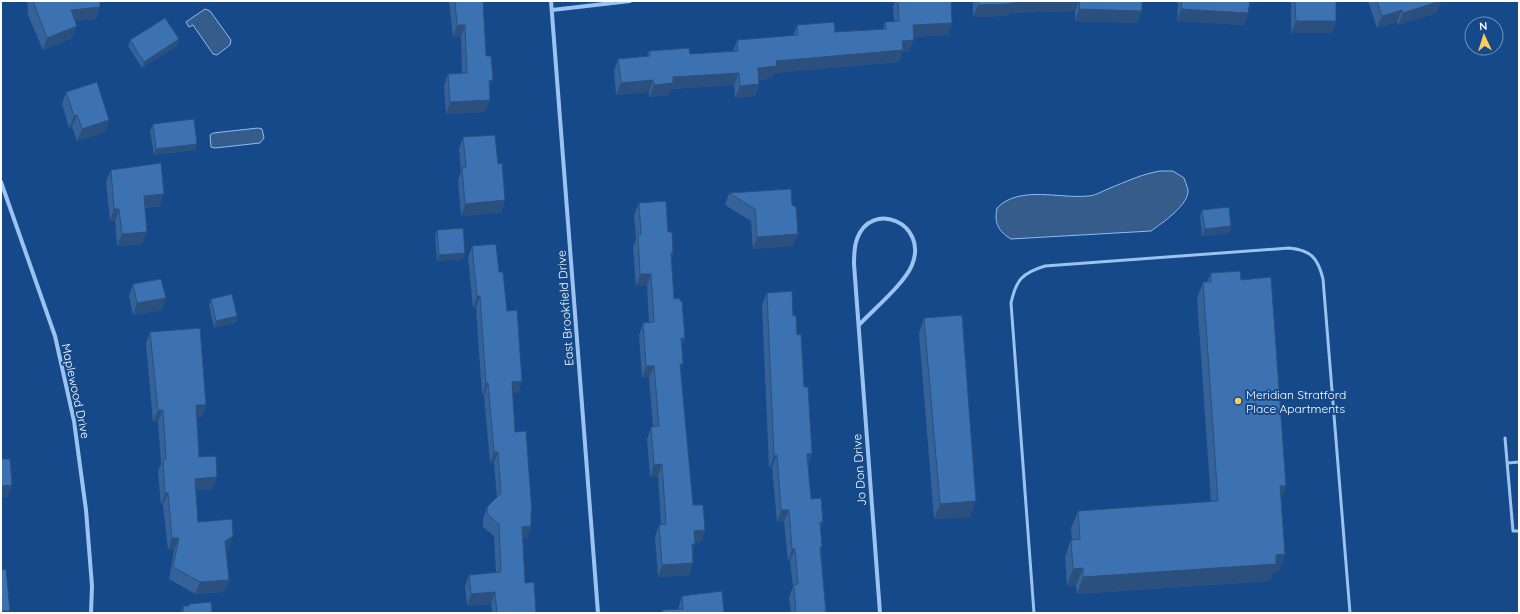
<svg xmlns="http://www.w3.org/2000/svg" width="1520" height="614" font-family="Quicksand,sans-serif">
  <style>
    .water { fill: #355c8b; stroke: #8ebdf2 }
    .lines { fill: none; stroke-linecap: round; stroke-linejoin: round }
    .service { stroke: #9cc2ef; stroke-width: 3 }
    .minor { stroke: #9cc2ef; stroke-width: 4 }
    .wall { fill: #346299 }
    .shaded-wall { fill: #2b507d }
    .building { fill: #3d72b2; stroke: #2b507d }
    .poi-dot { fill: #ffce5a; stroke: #154989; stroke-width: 1.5 }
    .labels { text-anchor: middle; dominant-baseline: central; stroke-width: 4; stroke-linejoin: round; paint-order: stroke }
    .street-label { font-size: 12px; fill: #fff; stroke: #154989 }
    .poi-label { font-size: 12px; fill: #fff; stroke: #154989; text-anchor: start }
  </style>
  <rect width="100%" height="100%" fill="#154989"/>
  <g class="water">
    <polygon points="205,9 210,11 231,40 230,45 217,55 213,54 193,25 189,27 186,22"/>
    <polygon points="258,128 262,129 264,138 260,143 215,148 211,147 210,135 213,133"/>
    <path d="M1160,171H1173L1184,178C1185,181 1187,186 1188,190C1189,205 1162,223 1151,231L1011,239C998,231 994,223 997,208C1019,185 1060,199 1088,196C1095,196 1102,191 1108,189C1125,182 1142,174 1160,171Z"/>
  </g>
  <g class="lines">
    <g class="service">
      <polyline points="1505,438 1513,531 1519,531"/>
      <polyline points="1508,463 1519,462"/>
      <path d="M1034,613L1011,303C1016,280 1022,273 1045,266L1289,248C1311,250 1318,258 1323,279L1350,613"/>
    </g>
    <g class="minor">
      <polyline points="551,1 598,613"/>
      <polyline points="552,10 630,1"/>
      <polyline points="1,182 55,336 74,421 86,510 92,586 91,613"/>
      <path d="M859,325C873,310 905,283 912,265C929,223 871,199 857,239C854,247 854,256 854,264L880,613"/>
    </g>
  </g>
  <g class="wall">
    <polygon points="27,1 100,1 100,7 96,19 75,21 72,38 43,50 28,15"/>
    <polygon points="449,1 483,1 486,56 489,89 485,112 446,114 444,86 448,74 462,73 461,37 453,37"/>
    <polygon points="895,1 951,1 952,23 948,35 914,37 909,52 902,52 899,62 774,73 772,78 759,80 759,84 755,96 735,98 734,85 671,89 669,95 649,97 649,92 616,95 614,71 618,59 647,56 649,51 690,54 733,51 737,40 793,36 797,25 835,32 883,29 885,22 894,22 893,7"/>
    <polygon points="973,1 1142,1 1137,23 1075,21 1075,11 1010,13 1009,15 1002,16 973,17"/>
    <polygon points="1178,1 1250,1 1248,13 1244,25 1177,21"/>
    <polygon points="1291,1 1336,1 1336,21 1332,33 1291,33"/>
    <polygon points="1368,1 1441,1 1436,13 1398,25 1397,22 1377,28"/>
    <polygon points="179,39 177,46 142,68 128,46 130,40"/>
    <polygon points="66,92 109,120 105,132 77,141 72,127 69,128 62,104"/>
    <polygon points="153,124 195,150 154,155 150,131"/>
    <polygon points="463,137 498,164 505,200 501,212 461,216 458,180 461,172 459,149"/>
    <polygon points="111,170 160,206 145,208 143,244 117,246 115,221 110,221 106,182"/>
    <polygon points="791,189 793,246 753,249 751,221 725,205 729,193"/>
    <polygon points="639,203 668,232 673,253 671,259 674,299 685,338 682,346 683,364 680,370 693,505 705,530 701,542 695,543 693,551 693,563 689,575 658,577 655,537 659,525 661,524 658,476 650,477 647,439 651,427 653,426 649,378 642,378 639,335 643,323 649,322 647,286 636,286 633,247 636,239 634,215"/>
    <polygon points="1202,210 1231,226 1229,233 1202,236 1200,216"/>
    <polygon points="437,230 463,259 437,261 435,236"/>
    <polygon points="472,246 499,272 522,381 518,393 512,393 515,432 531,516 531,526 527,538 523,538 525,583 536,613 492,613 491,604 467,606 465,586 469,575 496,572 494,536 483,527 483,519 487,507 497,498 494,463 490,463 484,395 482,395 476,308 473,308 468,257"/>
    <polygon points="1211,273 1241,280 1286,486 1281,499 1285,554 1279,571 1273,572 1270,581 1077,594 1076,586 1067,586 1065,557 1071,540 1072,540 1071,528 1078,511 1211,502 1197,299 1203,282 1207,282"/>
    <polygon points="133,284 162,310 133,315 129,296"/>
    <polygon points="767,293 793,316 797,335 812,453 808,464 811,499 823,522 821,529 821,550 826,613 791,613 789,597 793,587 790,561 788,561 784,522 777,522 772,467 769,468 762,305"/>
    <polygon points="211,299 237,316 235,323 214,328 209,305"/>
    <polygon points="924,318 970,517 934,519 919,333"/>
    <polygon points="150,332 206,405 202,417 196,417 199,457 213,489 196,490 198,522 229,548 226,550 229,580 224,592 195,594 169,579 174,550 168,550 163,505 161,505 158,472 161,464 158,422 153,422 146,344"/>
    <polygon points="682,596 724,613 661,613 662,610 678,609"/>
    <polygon points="189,604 212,613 181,613 183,606 188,606"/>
  </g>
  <g class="shaded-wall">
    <polygon points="1014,1 1079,1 1075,11 1010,13 1009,15 1002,16 973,17 978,5"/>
    <polygon points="1440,1 1441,1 1436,13 1398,25 1403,13"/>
    <polygon points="100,7 96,19 66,22 71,10"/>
    <polygon points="1079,9 1142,11 1137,23 1075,21"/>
    <polygon points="1181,9 1248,13 1244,25 1177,21"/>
    <polygon points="1402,10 1397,22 1377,28 1382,16"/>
    <polygon points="1296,21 1336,21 1332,33 1291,33"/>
    <polygon points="952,23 948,35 908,37 913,25"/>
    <polygon points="457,25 465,25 461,37 453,37"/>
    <polygon points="77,26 72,38 43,50 47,38"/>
    <polygon points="179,39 177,46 142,68 144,62"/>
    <polygon points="914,40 909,52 902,52 899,62 774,73 772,78 753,80 758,68 776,61 902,41"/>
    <polygon points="739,73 734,85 671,89 669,95 649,97 654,85 673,77"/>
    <polygon points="493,80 488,92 489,81"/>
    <polygon points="653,80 649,92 616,95 621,83"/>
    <polygon points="759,84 755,96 735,98 740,86"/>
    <polygon points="490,100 485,112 446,114 450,102"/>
    <polygon points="77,115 72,127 69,128 74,116"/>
    <polygon points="109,120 105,132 77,141 82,129"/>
    <polygon points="197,144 195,150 154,155 156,149"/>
    <polygon points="164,194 160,206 140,208 144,196"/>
    <polygon points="505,200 501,212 461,216 465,204"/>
    <polygon points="114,209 119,209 115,221 110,221"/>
    <polygon points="1231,226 1229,233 1202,236 1205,229"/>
    <polygon points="147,232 143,244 117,246 122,234"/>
    <polygon points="798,234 793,246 753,249 757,237"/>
    <polygon points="465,253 463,259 437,261 439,255"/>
    <polygon points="671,253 673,253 669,265"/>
    <polygon points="640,274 651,274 647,286 636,286"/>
    <polygon points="477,296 480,296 476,308 473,308"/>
    <polygon points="166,298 162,310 133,315 137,303"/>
    <polygon points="237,316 235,323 214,328 216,321"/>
    <polygon points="681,338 685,338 680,350"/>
    <polygon points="680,364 683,364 678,376"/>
    <polygon points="646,366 654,366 649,378 642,378"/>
    <polygon points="522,381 518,393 508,393 512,382"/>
    <polygon points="488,383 484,395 482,395 486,384"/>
    <polygon points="196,405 206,405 202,417 191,417"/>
    <polygon points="158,410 163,410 158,422 153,422"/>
    <polygon points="494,452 498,452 494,463 490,463"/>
    <polygon points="812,453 807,465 807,454"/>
    <polygon points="777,455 772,467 769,468 774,456"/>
    <polygon points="662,464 658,476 650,477 654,465"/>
    <polygon points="217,477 213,489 191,491 195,479"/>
    <polygon points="12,485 8,497 1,497 1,486"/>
    <polygon points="1280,486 1286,486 1280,503"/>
    <polygon points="165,493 168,493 163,505 161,505"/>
    <polygon points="976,501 970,517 934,519 940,504"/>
    <polygon points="781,510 789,510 784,522 777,522"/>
    <polygon points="820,522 823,522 819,534"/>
    <polygon points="531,526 527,538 518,538 522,527"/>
    <polygon points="705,530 701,542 690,543 694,531"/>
    <polygon points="233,536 229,548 221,553 225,541"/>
    <polygon points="172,538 179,538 174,550 168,550"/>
    <polygon points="692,544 695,544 691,556"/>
    <polygon points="792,549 795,549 790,561 788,561"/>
    <polygon points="1285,554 1279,571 1273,572 1270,581 1077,594 1083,577"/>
    <polygon points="693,563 689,575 658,577 662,565"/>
    <polygon points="1083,568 1076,586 1067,586 1073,569"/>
    <polygon points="229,580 224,592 195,594 200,582"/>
    <polygon points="495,592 491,604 467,606 471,594"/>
    <polygon points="1,611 10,611 9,613 1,613"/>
  </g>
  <g class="building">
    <polygon points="33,1 100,1 100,7 71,10 77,26 47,38"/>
    <polygon points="455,1 483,1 486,56 491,56 493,80 489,81 490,100 450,102 448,74 467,73 465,25 457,25"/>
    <polygon points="898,1 951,1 952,23 913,25 914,40 902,41 903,50 776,61 777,66 758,68 759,84 740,86 739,73 673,77 673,83 654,85 653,80 621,83 618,59 650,56 649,51 676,49 689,48 690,54 738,51 737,40 798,35 797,25 834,22 835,32 886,29 885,22 899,21"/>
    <polygon points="978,1 1014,1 1014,3 1007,4 978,5"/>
    <polygon points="1080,1 1142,1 1142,11 1079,9"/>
    <polygon points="1182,1 1250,1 1248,13 1181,9"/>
    <polygon points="1295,1 1336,1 1336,21 1296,21"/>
    <polygon points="1377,1 1440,1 1403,13 1402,10 1382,16"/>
    <polygon points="165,18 179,39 144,62 130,40"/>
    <polygon points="97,82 109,120 82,129 77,115 74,116 66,92"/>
    <polygon points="194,119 197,144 156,149 153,124"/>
    <polygon points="495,135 498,164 502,163 505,200 465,204 462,168 466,167 463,137"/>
    <polygon points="161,163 164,194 144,196 147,232 122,234 119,209 114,209 111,170"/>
    <polygon points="791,189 792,205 796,207 798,234 757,237 755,209 729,193"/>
    <polygon points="666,201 668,232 672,232 673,253 671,253 674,299 680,298 680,301 682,301 685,338 681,338 683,364 680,364 693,505 703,505 705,530 694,531 695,544 692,544 693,563 662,565 659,525 666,524 662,464 654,465 651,427 659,426 654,366 646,366 643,323 654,322 651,274 640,274 638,235 641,234 639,203"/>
    <polygon points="1229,207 1231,226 1205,229 1202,210"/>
    <polygon points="463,228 465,253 439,255 437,230"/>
    <polygon points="496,244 499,272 503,272 507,311 517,310 522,381 512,382 515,432 526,431 532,513 531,512 531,526 522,527 525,583 534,582 536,613 497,613 495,592 471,594 469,575 501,572 499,524 488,515 487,507 501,493 498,452 494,452 488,383 486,384 480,296 477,296 472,246"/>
    <polygon points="1240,271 1241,280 1271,277 1286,486 1280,486 1285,554 1276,555 1276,564 1083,577 1083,568 1073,569 1071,540 1080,539 1078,511 1218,501 1203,282 1211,282 1211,273"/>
    <polygon points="161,279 166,298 137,303 133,284"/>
    <polygon points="792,291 793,316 796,315 797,335 801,334 804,387 808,387 812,453 807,454 811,499 821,498 823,522 820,522 822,547 820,547 826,613 796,613 794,585 798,584 795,549 792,549 789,510 781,510 777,455 774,456 767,293"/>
    <polygon points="232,294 237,316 216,321 211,299"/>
    <polygon points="962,315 976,501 940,504 924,318"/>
    <polygon points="200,328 206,405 196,405 199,457 216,456 217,477 195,479 198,522 232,519 233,536 225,541 229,580 200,582 173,567 179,538 172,538 168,493 165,493 163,460 166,459 163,410 158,410 150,332"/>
    <polygon points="1,459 10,459 12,485 1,486"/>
    <polygon points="6,569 10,611 1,611 1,570"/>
    <polygon points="722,591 724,613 663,613 662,610 683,609 682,596"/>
    <polygon points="211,602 212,613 184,613 183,606 189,606 189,604"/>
  </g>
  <circle class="poi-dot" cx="1238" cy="401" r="4"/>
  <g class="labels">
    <g class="street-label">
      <text transform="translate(565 308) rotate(-94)">East Brookfield Drive</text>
      <text transform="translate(76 391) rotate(78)">Maplewood Drive</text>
      <text transform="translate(859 470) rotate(-94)">Jo Don Drive</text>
    </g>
    <g class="poi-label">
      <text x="1246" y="394">Meridian Stratford<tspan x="1246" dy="14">Place Apartments</tspan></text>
    </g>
  </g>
  <rect width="1520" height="614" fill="none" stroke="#ffffff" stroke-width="4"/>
  <g transform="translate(1484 36) rotate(356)"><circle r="19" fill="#154989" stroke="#7392b8"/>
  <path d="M0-3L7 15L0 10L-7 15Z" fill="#ffce5a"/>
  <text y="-6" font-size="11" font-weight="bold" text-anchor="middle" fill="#ffffff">N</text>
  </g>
</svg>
